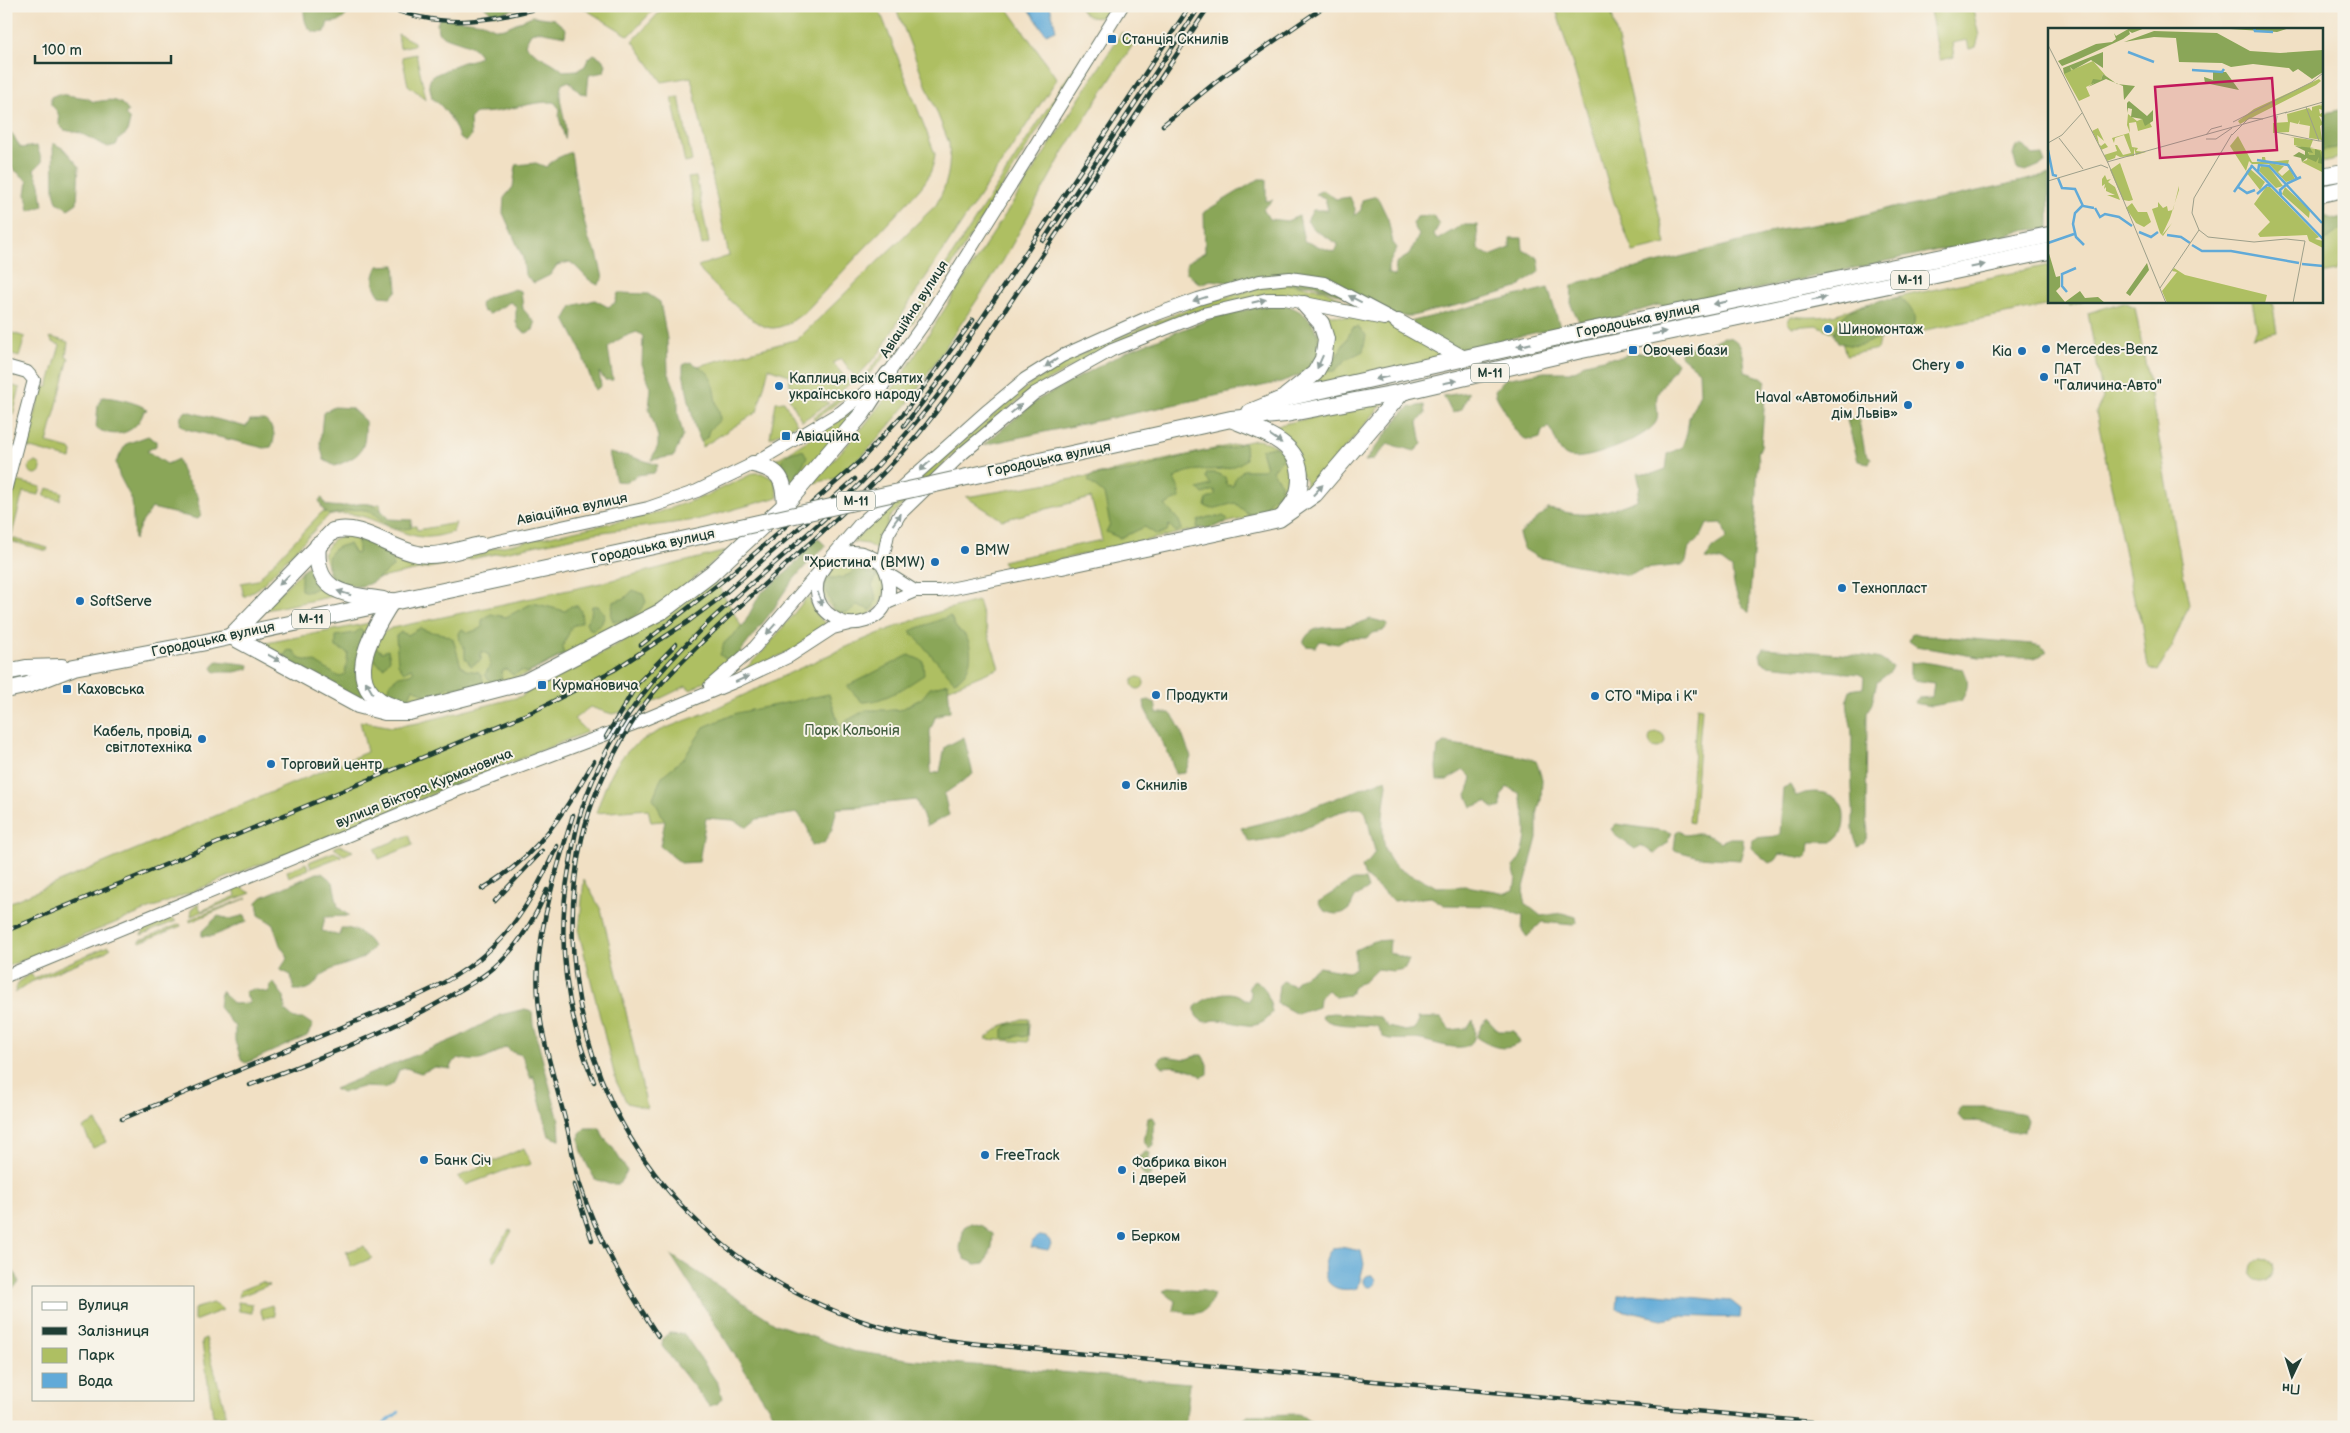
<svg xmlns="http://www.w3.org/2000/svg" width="2350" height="1433" font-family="'Balsamiq Sans',sans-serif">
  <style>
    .green { fill: #aebf62; stroke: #667e4b }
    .forest { fill: #8aa658; stroke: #547246 }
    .water { fill: #61aad8; stroke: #407486 }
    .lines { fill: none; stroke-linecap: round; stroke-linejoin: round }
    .stream { stroke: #61aad8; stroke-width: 2.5 }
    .minor-casing { stroke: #687666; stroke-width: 14 }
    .major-casing { stroke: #687666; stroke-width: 18 }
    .minor { stroke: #fff; stroke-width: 12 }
    .major { stroke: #fff; stroke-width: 16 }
    .rail-casing { stroke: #1f3d34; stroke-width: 4.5 }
    .rail { stroke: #f7f3e8; stroke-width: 2.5; stroke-dasharray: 8; stroke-linecap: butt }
    .major-bridge-casing { stroke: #687666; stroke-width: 18; stroke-linecap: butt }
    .major-bridge { stroke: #fff; stroke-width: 16 }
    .oneway { fill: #8f9e9a }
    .poi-dot { fill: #1f6fb2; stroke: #f7f3e8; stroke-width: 2 }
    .labels { text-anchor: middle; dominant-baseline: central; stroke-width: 4; stroke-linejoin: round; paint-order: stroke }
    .shield { fill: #f7f3e8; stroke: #60746a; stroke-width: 1 }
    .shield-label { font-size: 12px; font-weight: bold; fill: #1f3d34 }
    .poi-label { font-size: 14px; fill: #1f3d34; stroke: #f7f3e8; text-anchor: start }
    .street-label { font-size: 14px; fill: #1f3d34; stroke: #f7f3e8 }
    .park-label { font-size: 14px; fill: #435e40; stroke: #f7f3e8 }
    .inset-river { fill: none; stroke: #61aad8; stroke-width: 2.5 }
    .inset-road { fill: none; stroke: #9d9f8a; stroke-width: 1 }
    .view { fill: #c2185b; fill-opacity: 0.15; stroke: #c2185b; stroke-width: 2.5 }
    .inset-edge { fill: none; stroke: #1f3d34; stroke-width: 2.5 }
  </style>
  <rect width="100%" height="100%" fill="#f7f3e8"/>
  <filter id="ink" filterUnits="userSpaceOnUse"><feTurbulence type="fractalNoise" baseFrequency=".02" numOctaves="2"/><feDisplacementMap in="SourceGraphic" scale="10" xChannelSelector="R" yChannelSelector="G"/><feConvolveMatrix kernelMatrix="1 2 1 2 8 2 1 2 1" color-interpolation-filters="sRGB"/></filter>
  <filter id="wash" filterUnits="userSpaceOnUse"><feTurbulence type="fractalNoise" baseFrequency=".0096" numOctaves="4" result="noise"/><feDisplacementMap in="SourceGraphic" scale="20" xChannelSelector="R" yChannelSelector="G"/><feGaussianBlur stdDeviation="1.12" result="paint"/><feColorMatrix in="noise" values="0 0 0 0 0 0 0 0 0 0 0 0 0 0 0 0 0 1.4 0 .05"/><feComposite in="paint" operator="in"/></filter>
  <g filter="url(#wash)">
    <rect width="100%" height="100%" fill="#f1e0c4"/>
    <g class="green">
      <polygon points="580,6 657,6 629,36"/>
      <path d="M665,6H878L935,154C933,170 928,180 917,192L805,312C796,318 786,327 774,328C754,330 717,287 702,273L698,266L729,256L691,77L662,82L633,41Z"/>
      <path d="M895,6H1006L1057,79L914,295L880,352L856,378L841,358L833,363L850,383L832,400L790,385L789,375L769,368L757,412L702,447L694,367L798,339L936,205C948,183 951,168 949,143Z"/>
      <path d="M1079,6H1114C1105,21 1087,22 1079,6Z"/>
      <polygon points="1555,6 1610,6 1666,244 1633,252 1614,202"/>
      <polygon points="1929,6 1972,6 1979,36 1976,47 1969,49 1967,40 1952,43 1954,57 1940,60"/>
      <polygon points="1122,32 1134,43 1064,151 1003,261 908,403 871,447 838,478 813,483 863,427 900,379"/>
      <polygon points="398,34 414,42 414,45 400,48"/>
      <polygon points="416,54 426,99 408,85 402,57"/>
      <polygon points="1080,64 944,278 906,332 863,381 861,380 906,326 1056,95 1072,70"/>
      <polygon points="679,97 692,161 685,163 672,98"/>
      <polygon points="2344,111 2344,157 2321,162 2321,115"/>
      <polygon points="696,177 709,243 702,245 688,178"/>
      <polygon points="2344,218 2344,261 2336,271 2321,274 2321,223"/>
      <path d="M2049,265V301H2084L2070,306L2065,302L1880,339L1878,349L1846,355L1840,336L1817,325L1792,327L1787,322L1791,316C1816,319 1835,317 1857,306Z"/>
      <polygon points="1291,284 1322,289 1364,311 1281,294 1109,347 1032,389 952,456 889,518 879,551 867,544 852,542 948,453 1029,385 1066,362 1106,342 1200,304 1261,287"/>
      <polygon points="2252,301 2272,301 2277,332 2252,337 2257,329"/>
      <polygon points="2124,302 2135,307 2189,605 2170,650 2158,671 2148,667 2141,620 2136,608 2096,412 2103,398 2088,313"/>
      <polygon points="1320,313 1392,324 1452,359 1312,387"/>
      <polygon points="6,331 25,337 19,357 6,353"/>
      <polygon points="50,337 68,342 66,357 69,358 47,443 70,449 72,452 71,459 27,447 42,387 48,387 60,345 52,342"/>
      <polygon points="6,384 20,388 13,414 6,413 11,392 6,391"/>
      <polygon points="851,389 852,392 814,420 813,418"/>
      <polygon points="794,392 829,403 802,421 789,398"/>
      <polygon points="784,401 797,424 770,438 776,402"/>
      <polygon points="1385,401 1303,498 1306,481 1270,427"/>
      <polygon points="865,402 794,487 787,471 774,461 833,425"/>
      <path d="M1255,440C1278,441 1298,460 1295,484C1294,493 1283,504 1279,511L1009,571L1002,561L1102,540L1091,498L1002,520L966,497L1091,476Z"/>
      <circle cx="35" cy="468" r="6"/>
      <polygon points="754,473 762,473 775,480 778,497 696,520 595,533 342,586 332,583 323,554 333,539 349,535 429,562 653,514 708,495"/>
      <polygon points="17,481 41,487 39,495 23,492 11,538 48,548 47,551 6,540 6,523"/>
      <polygon points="47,488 62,492 60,500 44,496"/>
      <path d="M380,504L383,520L408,527L416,526L417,530L456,523L453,532C443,535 432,538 422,537C387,533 366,506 328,516L260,587L244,597L241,583L257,580L321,513Z"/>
      <path d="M726,551L685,586L642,615L525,675L410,705L391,701L370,680C370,655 366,640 392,628L601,583Z"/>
      <circle cx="854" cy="587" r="31"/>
      <polygon points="312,561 318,584 334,596 261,611"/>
      <path d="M715,580L749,640L725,668L691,690L686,686L641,708L612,714L590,707L574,719L587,732L6,967V904L367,752L360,721L392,727L418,723L523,696L527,688C594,662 657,623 715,580Z"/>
      <polygon points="808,596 817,615 827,625 802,645 739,675 766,648"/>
      <path d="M978,601L999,668L935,694L942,715L929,720L931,794L863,807L776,811L651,822L648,809L596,813C603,792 612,765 629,750C653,729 686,722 714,709C800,669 886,623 978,601Z"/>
      <polygon points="370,623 358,656 374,702 261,644"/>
      <circle cx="1138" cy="683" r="6"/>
      <polygon points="1697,707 1702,708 1693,823 1689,822"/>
      <circle cx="1657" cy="740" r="8"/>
      <polygon points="409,835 413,845 379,859 375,849"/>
      <polygon points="339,845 353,851 344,855 334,848"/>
      <polygon points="334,852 342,856 311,868 309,862"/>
      <polygon points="306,863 309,869 289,877 287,871"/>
      <polygon points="584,879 601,910 622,994 647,1108 627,1103 616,1081 579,933"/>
      <polygon points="240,887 251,893 191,916 192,909 198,904 201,911 236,896 234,888"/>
      <polygon points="247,898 190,922 190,919"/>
      <polygon points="168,917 176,921 141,935 147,925"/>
      <polygon points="180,924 181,926 140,942 140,940"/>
      <path d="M108,946L111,948L105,952L31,982L15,993C16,982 22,978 31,974L34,978Z"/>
      <polygon points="1022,1019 1029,1019 1028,1042 985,1039 1001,1026"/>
      <polygon points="96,1121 106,1142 93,1148 83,1128"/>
      <polygon points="524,1148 531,1164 529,1165 509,1169 466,1185 458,1177"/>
      <polygon points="509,1230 512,1231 494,1261 492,1257"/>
      <polygon points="364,1246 372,1258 351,1267 346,1252"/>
      <circle cx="2262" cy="1270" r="11"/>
      <polygon points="262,1282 269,1285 238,1297 241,1290"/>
      <polygon points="238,1302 252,1304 252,1313 239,1311"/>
      <polygon points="212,1303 219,1306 223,1310 194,1321 194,1309"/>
      <polygon points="272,1305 275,1316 263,1318 260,1309"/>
      <polygon points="206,1338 226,1414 224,1416 213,1416 202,1343 203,1339"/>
    </g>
    <g class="forest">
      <path d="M307,6C321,6 338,2 347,14C342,21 337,23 328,22L325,32C308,35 304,24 304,9Z"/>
      <polygon points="484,6 524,6 494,15"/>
      <path d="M532,16L554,19L566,29L565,36L538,31L531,33L525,44C535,57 552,60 563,71L578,70L585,66L588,59L594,54L601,58L606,64L604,72L589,75L587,94L580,93L569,81L562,84C555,100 569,120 565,139L559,117L560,109L554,102C527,101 503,114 476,113L470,119L471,136L466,142L459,138C455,123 445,107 432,98L429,83L432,76C442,72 448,69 458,64C465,60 473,62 480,56C472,40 451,43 438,32L437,24L440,17L483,23L497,29L505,28Z"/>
      <path d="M58,94L87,98L94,102C109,100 119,97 128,111L125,115L130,120L127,133L119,139L116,145L108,147L80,133L64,130L59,125C60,115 58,111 51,105V97Z"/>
      <polygon points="2344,109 2344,144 2336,148 2321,150 2321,114"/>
      <polygon points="6,133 12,134 21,148 37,146 42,162 34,170 40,184 43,206 29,211 26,194 28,181 6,163"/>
      <polygon points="53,143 64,149 79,166 77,203 68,209 57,202 54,191"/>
      <polygon points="2023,145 2033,156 2042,155 2045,163 2026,171 2017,169 2013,154 2016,147"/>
      <path d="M571,152L577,191L589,241L597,253L603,278L598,285C583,278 583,271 570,262L557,265L550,275L534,283L525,275L523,258L503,213L504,198L513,187L516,165L536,163L546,167L555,159Z"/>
      <polygon points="2049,175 2049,229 2024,230 1988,241 1974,248 1938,250 1670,308 1658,305 1615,318 1579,321 1571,305 1572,286 1581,282 1763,236 1773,231 1846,220 1892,207 1906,207"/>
      <polygon points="1259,179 1266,179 1266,201 1273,200 1263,209 1269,219 1287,221 1299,216 1304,241 1334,252 1338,244 1315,230 1307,221 1313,210 1328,210 1325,198 1315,194 1323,190 1336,199 1350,197 1355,209 1354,216 1361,210 1362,200 1377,196 1388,219 1393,243 1397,248 1388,266 1388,273 1395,276 1396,263 1409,255 1419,235 1413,224 1417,217 1433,215 1439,225 1434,234 1437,240 1462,225 1477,225 1478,249 1490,256 1510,248 1510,238 1522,238 1523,250 1538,258 1540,271 1517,288 1471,302 1412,316 1395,316 1312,284 1249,285 1211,280 1200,284 1186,272 1187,262 1205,252 1204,212"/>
      <polygon points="2321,215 2334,219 2344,217 2344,227 2321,243"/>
      <path d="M395,265L397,290L391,297L380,296C372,285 372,278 378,266Z"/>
      <polygon points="1548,288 1560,327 1455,351 1409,322"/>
      <path d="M514,289L521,291L523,309L535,323L533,330L526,333L519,329L516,322V306L510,302L490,314L483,311L480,304C489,292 501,296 514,289Z"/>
      <path d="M618,293L648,294L660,302L667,339L668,371L678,397V413L683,435L674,456L651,460L658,446V437L649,408L651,388L642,364L643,336L637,332C625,336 617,339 608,348L613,380H605L599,372L601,386L595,390L579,346L565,319L572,306L595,300L608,307L615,303Z"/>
      <path d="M1900,298C1911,307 1919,317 1911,330C1903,334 1895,333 1887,335C1865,341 1862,351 1838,342L1834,335L1839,320L1851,310L1881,300Z"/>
      <path d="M1277,303C1301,307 1321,323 1318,349C1318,355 1317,362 1313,367C1307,374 1290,378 1281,382L983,445L1039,399L1127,351L1218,316Z"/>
      <polygon points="1358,327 1366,335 1363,351 1347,359 1334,371 1328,371 1353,328"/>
      <path d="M1724,337C1743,337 1744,357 1745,372L1760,377L1766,382L1763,389L1765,397L1761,446L1758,453C1760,462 1757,470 1757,479C1757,524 1751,569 1749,613C1737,603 1733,585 1732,569L1720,560L1705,559L1715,546L1727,538L1722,523L1707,524L1701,537L1689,547L1686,562L1683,565L1643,569L1628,575L1537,557L1524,549L1519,535L1548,509C1559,510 1569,514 1580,514C1595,516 1622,506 1637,500L1640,486L1637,473L1652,474L1666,469L1668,454L1682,447L1687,433L1689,417L1700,393L1699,371L1681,356L1679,349L1710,343Z"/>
      <path d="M1667,352L1677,363C1671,375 1661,384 1657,396C1655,404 1660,415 1656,422C1648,438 1586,462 1569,457C1557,454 1556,434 1548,427L1542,431L1540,438C1519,446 1513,426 1505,411C1501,403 1496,399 1495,390L1505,379L1544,372H1569L1577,370L1585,363L1608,358L1623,357L1629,353Z"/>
      <path d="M690,362C711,372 712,374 715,397C716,405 720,411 720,420L709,430L707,437L701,442L695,428L683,373V365Z"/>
      <polygon points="1469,392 1462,409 1453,413 1443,396"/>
      <path d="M102,397C112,397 141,403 147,410L144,411C137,433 116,440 96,428L98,405Z"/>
      <polygon points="1424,405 1425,414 1418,422 1422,444 1415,451 1388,444 1373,460 1365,461 1403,412 1411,407"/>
      <path d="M334,407L351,408L365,421C366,451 362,455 335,466L324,460L320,444L323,413Z"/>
      <path d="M186,411L246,427L250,420H265C274,428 277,436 271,447L264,448L186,429L180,424L181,416Z"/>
      <polygon points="1858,416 1865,452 1871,458 1869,463 1858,461 1847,420"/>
      <polygon points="148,436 156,441 156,446 147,451 167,464 178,459 184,476 198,496 201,516 198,519 152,508 141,524 134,540 132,500 119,475 116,462 126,444"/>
      <path d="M1241,443L1245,444L1246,459C1223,479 1195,461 1174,479L1179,489L1180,498L1165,505L1179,521L1182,529L1176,532L1169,525L1167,531L1157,535L1145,527L1120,538L1106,532L1110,524L1104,494L1088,481L1090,476L1133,470L1205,451L1232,448Z"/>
      <polygon points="1274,447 1282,449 1283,459 1272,470 1281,484 1281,491 1268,503 1267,512 1248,514 1235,503 1212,509 1205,506 1207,499 1215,495 1215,490 1203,494 1198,489 1211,485 1206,477 1207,473 1216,473 1225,477 1227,485 1233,486 1235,479 1243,470 1264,470 1266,467 1261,450"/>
      <path d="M803,450L807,457L795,479L790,478L780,470C779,456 790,452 803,450Z"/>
      <polygon points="609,453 629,456 658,465 654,473 637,475 627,482 616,481"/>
      <path d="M322,498L326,505C352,512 370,490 388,519L412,520L411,528C380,534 383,513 365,510C355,508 339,513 329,515L323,510L319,500Z"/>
      <path d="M1223,516L1228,519C1222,526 1206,531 1197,527L1198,521L1208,517Z"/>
      <path d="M362,538C371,544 387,552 393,560V567C367,586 365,592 334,580C324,561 325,548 349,544L355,554L358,553V542Z"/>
      <path d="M818,538L826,546C811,558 783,590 775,607L732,663L720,655L724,643L743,626L760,594L787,572L800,558L806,545Z"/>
      <path d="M855,558L863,559L864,572L877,576L872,586C877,596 877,601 871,610L857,605C851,613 843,615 834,610L824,586L827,578H841L852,573Z"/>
      <path d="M311,566L319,581V586C311,591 310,593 301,590V572L304,568Z"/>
      <path d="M633,590L643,594L646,602C638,615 629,622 613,621L611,616L613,602L625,598Z"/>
      <polygon points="533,603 565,611 571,606 578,606 581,611 582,622 572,626 562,648 564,654 528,673 521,671 513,675 506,669 502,671 501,680 493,684 485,675 490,665 489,655 481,651 481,660 471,666 465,658 465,649 460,642 459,633 462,629 468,633 482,628 482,620 491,614 506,617"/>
      <polygon points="592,606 598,606 605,614 602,623 593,630 588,628 586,622 591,615"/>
      <path d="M950,616C953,620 954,626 958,630C960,632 963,632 964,634C976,649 971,675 954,681L910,631Z"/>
      <path d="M1371,619L1387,623V626L1383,631L1373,633L1366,638H1348L1338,644L1320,641L1316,647L1306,646L1303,643C1311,622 1331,629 1348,626C1356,625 1364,621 1371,619Z"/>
      <path d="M420,628C431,634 443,631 453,639L461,666L466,670L479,672L483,679L482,686L449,687L430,697L413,688L407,702H401L391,696L386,697L385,689H389L390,683L399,676L410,674L414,671L411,668L404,672L398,664L396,636L401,632L408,635Z"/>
      <path d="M360,629C372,637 372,692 365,704L286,660L285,654L288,650L294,651L300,659L315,662L339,677L345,674L348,653L336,647V636L355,633Z"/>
      <polygon points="1912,634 2032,644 2041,646 2047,651 2040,656 2033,658 1978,657 1916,646 1909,641"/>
      <path d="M375,647L382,652L388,650L390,659L384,667C377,664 374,660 371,653Z"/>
      <path d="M1764,648L1865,656L1880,659L1893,667L1890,672L1877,682L1872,703L1867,713L1866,820C1869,832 1869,840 1858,847C1850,829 1854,823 1853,806C1851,782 1852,759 1852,736C1852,719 1843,706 1850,690L1863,688L1864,677L1859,674L1767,665L1762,662L1760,654Z"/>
      <path d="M909,655L923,661L924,675C905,687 885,702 862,702L847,686Z"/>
      <polygon points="217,661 245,664 249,665 248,669 235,672 215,672 212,668"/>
      <path d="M1923,662L1963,669C1970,681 1968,690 1961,701L1931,706L1914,703L1918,698L1932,697L1934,683L1914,680L1910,675V663Z"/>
      <polygon points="948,683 950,711 936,715 930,731 931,774 940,772 945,747 964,737 973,774 944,794 949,815 927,826 916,800 837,808 832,829 824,843 812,846 808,829 798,813 757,819 747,827 733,820 706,818 699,862 681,863 660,846 665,821 653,798 662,776 684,758 704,727 737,713 829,694 839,725 866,710 900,710 922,698 930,688"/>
      <path d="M1149,700L1155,703L1157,713H1170C1180,722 1184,743 1191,757L1185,773L1175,774L1170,757L1145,709L1144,701Z"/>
      <path d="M1445,743L1491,750L1536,760L1542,779L1541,799L1537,815V838L1523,891L1526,904L1541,916L1562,913L1576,917L1577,923L1573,925L1542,922L1527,937L1522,930L1523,916L1494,906L1444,905L1431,897L1394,901L1365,877L1362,867L1370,860L1375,851L1366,813L1362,808C1337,808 1318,824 1296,832C1281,838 1264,840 1249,842L1241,828L1287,817L1386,779L1387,784C1384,807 1375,852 1398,868C1410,877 1423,878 1436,887L1466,886L1506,893L1514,890L1516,878L1513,867C1532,848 1527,816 1519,793L1507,787L1501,796V807L1494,809L1486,802L1472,807L1467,795L1472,778L1464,770L1447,780H1437L1436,767L1438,747Z"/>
      <path d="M447,773L461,780C453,787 430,791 418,796L414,793L428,780Z"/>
      <path d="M1790,785L1796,796C1816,787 1846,793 1844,819C1844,830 1841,836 1832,842H1810L1809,852L1805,858L1780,854L1776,860L1769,863L1751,848L1752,840C1761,835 1771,839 1780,834L1783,788Z"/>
      <polygon points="1616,824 1665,831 1672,833 1666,844 1654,854 1641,845 1635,849 1616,836 1611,829"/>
      <path d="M1679,830L1686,835C1698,832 1710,835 1720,842L1730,838H1742L1744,846L1740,860L1699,857L1674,850L1676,832Z"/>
      <path d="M317,873H322L333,882L338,907L349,916L325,917L322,931L340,936L341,928C354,927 368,936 373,947C361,965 344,962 327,972C312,980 319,991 294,990L291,975L280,970L288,957L280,945L273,924L259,915L257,902L262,897Z"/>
      <path d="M1353,880H1365L1368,889C1364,892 1358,894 1355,898C1352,902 1352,906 1349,909C1339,918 1323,914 1318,902Z"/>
      <polygon points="245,915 247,921 213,936 202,936 202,931 218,916 230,919"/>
      <polygon points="1390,940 1389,952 1409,960 1404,969 1393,971 1377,969 1365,981 1354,986 1349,995 1335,997 1328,990 1319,998 1318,1007 1297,1014 1277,1003 1279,985 1283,981 1294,986 1298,980 1319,967 1348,972 1355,968 1355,950 1374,941"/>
      <path d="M1254,980C1267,986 1269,998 1272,1012C1259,1036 1236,1020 1216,1020C1210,1020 1206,1024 1201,1020C1195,1017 1195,1012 1195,1007C1205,998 1224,989 1238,995C1242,997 1244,1000 1249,1001L1251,994L1248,988Z"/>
      <polygon points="273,982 284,997 285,1011 294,1019 304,1019 313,1025 307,1036 246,1063 242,1061 235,1041 235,1027 219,1007 221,991 233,1004 250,1003 245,992 253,989 269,993 270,985"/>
      <path d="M525,1009L532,1011L533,1024L559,1121L560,1140L549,1136L533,1075L531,1079L522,1055L512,1052L506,1047C486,1058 482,1064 458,1058L453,1062L451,1069L435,1067L421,1073L406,1068L399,1070L393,1084L386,1088L362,1087L342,1093L334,1089L459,1037L500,1015Z"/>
      <path d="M1334,1013L1380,1017L1388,1027L1405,1031L1415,1029L1419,1021L1418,1018H1441L1450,1030L1468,1028L1473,1020C1485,1066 1434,1040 1414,1039C1403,1039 1394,1041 1383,1037L1377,1026C1363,1024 1331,1028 1322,1017L1324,1014Z"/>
      <path d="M1486,1018L1498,1031H1514L1519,1043C1505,1053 1489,1046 1476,1037Z"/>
      <polygon points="1019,1023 1029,1023 1028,1035 1023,1037 1018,1035 1010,1039 1003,1038 1003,1029 1007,1025"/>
      <path d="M1198,1055H1202L1208,1065V1074L1202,1077C1193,1068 1175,1065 1163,1067L1158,1062L1163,1056L1186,1059Z"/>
      <path d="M1961,1107H1986L2024,1114L2027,1120L2024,1131C2009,1134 2000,1130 1988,1124C1981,1120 1970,1122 1963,1121L1958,1115Z"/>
      <polygon points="1153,1117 1156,1122 1153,1129 1154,1145 1149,1148 1144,1142 1148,1118"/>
      <path d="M585,1128H600L604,1138L613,1148L627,1171L619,1184H609L595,1179C587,1165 578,1150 580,1133Z"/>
      <path d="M1147,1151L1150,1153L1148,1167L1151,1175L1146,1177C1140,1171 1138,1165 1139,1157Z"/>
      <polygon points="971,1223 982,1226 993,1234 992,1247 985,1263 976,1264 965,1259 960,1248 964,1227"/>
      <polygon points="671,1255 776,1324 852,1351 914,1360 1190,1383 1185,1427 781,1427"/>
      <polygon points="6,1261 17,1276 19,1283 6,1294"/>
      <path d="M1168,1289L1204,1291L1214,1294C1207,1318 1192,1315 1173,1310L1175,1301L1163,1291Z"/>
      <polygon points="669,1333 684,1334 718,1384 722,1398 717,1404 709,1406 662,1346 663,1338"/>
      <polygon points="1299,1414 1318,1427 1235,1427 1249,1415"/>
    </g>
    <g class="water">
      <polygon points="1027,6 1050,6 1056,30 1046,34"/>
      <path d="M1038,1236C1045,1236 1049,1237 1051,1244L1048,1250L1031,1247V1243Z"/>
      <path d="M1341,1247L1361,1251L1364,1264L1358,1288C1326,1296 1316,1272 1332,1248Z"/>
      <circle cx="1370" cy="1281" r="6"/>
      <polygon points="1647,1293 1731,1301 1741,1309 1740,1318 1679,1316 1662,1319 1617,1309 1618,1296 1626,1294"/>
    </g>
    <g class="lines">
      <polyline class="stream" points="380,1427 399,1412"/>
    </g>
  </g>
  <g filter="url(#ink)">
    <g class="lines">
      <g class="minor-casing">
        <g id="minor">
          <polyline points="6,366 27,372 34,380 6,487"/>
          <polyline points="480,545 648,508 697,491 753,464 841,412 888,374 927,319 1122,6"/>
          <path d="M882,564C837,525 792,591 833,617C843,624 854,625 866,621C892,612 894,585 882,564L888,534L900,514L963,453L1035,393L1112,350L1203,314L1267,299H1285L1384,319"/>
          <polyline points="888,574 915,591"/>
          <polyline points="887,603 915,591 940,591 1062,566"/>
          <polyline points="710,686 755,647 859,525 988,410 1025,379 1062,356 1149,317 1198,299 1260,281 1290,278 1324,283 1398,322"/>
          <polyline points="6,976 458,790 631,725 739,680 790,656 833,628 849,624"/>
        </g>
      </g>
      <g class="major-casing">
        <g id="major">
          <polyline points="2321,176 2344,172"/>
          <polyline points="2321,194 2344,189"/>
          <polyline points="1398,322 1464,359"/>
          <polyline points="1286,396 1315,373 1323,359 1326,339 1321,323 1304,304"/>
          <polyline points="1250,412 1282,399 1572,334 2049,235"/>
          <path d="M1233,420C1260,431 1300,442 1300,477C1300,492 1296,501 1286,512"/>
          <path d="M753,464C780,470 784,478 785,505"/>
          <polyline points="1012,467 1231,419 1286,414 1402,392 1577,351 2049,251"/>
          <path d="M318,545C313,593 345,594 383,600"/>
          <polyline points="1062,566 1279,519 1315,494 1402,392"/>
          <path d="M392,601C370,635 337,690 397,708"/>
          <polyline points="231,636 358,705 385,712 409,712 525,682 662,611 711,574 785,505 862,414 888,374"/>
          <path d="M231,636L333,531C362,523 389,549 418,554C438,558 460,549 480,545"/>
          <polyline points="6,672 26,668 62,667"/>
          <polyline points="6,690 28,685 74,667 201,643 700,536"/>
        </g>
      </g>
      <use href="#minor" class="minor"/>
      <use href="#major" class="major"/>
      <g class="rail-casing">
        <g id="rail">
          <path d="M384,6C444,30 485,22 546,6"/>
          <path d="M1209,6C1145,103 1080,200 1014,297C983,343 953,393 917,436C859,504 788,561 723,622C699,645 675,667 654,692C633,718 617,747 603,777C573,840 567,919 577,987C600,1147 713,1272 865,1322C902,1334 940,1340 979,1344L1866,1427"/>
          <polyline points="1163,125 1222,77 1325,6"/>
          <polyline points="1043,241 1200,6"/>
          <polyline points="904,426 949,368 1190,6"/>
          <polyline points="641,645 730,575 860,461 905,412 973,320"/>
          <polyline points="606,737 637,684 676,644"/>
          <path d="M573,815C558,864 542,915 538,966C534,1019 552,1068 565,1119C571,1140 573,1164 580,1185C599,1243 625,1285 658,1336"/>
          <path d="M482,889C537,857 563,815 594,761"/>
          <polyline points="495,901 542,851"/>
          <polyline points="6,931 534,711 614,670 689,621 717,600 855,479"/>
          <path d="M594,1082C566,1015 556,940 569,869C573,847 576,824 584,803C629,673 729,607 825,518C870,476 911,431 948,382"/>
          <path d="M250,1085C316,1059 383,1035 445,999C464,988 483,978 499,963C520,943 536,916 547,890"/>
          <path d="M122,1119L419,995C496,960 523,920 557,846"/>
          <polyline points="574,1185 592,1240"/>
        </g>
      </g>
      <use href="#rail" class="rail"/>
      <g class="major-bridge-casing">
        <polyline id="major-bridge" points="700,536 1012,467"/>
      </g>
      <use href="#major-bridge" class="major-bridge"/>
    </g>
    <defs><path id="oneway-solid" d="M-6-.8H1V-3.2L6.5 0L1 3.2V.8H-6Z" transform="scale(1.25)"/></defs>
    <g class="oneway">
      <use href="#oneway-solid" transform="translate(1978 266) rotate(-12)"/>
      <use href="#oneway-solid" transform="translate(1200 299) rotate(162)"/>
      <use href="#oneway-solid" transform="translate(1355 299) rotate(-153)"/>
      <use href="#oneway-solid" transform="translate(1819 299) rotate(-12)"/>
      <use href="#oneway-solid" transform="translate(1259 301) rotate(-13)"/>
      <use href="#oneway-solid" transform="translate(1720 303) rotate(168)"/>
      <use href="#oneway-solid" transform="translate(1659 333) rotate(-12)"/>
      <use href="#oneway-solid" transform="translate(1524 345) rotate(167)"/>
      <use href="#oneway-solid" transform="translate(1320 362) rotate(114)"/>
      <use href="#oneway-solid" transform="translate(1051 363) rotate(147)"/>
      <use href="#oneway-solid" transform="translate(1382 378) rotate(167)"/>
      <use href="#oneway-solid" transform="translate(1450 382) rotate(-12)"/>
      <use href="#oneway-solid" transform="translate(1016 409) rotate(-40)"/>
      <use href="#oneway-solid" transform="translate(1276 439) rotate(35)"/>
      <use href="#oneway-solid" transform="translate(925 466) rotate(138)"/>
      <use href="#oneway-solid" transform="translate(1318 490) rotate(-47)"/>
      <use href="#oneway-solid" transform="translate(897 519) rotate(-54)"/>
      <use href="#oneway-solid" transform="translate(284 580) rotate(134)"/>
      <use href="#oneway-solid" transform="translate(344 593) rotate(-162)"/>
      <use href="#oneway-solid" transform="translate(820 599) rotate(71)"/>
      <use href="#oneway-solid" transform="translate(771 629) rotate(131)"/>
      <use href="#oneway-solid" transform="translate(274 658) rotate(29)"/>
      <use href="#oneway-solid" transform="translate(742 679) rotate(-24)"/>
      <use href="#oneway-solid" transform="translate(369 687) rotate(-120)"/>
    </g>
  </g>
  <g class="poi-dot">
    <rect x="1107" y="34" width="10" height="10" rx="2.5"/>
    <circle cx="1828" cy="329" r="5"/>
    <circle cx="2046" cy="349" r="5"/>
    <rect x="1628" y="345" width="10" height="10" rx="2.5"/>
    <circle cx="2022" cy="351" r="5"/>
    <circle cx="1960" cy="365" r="5"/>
    <circle cx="2044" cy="377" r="5"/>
    <circle cx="779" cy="386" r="5"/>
    <circle cx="1908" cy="405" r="5"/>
    <rect x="781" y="431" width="10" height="10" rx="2.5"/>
    <circle cx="965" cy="550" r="5"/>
    <circle cx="935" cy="562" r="5"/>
    <circle cx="1842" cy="588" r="5"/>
    <circle cx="80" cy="601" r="5"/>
    <rect x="537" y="680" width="10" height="10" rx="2.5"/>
    <rect x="62" y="684" width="10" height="10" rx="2.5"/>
    <circle cx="1156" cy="695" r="5"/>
    <circle cx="1595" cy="696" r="5"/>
    <circle cx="202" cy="739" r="5"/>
    <circle cx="271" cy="764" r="5"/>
    <circle cx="1126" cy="785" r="5"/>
    <circle cx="985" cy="1155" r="5"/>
    <circle cx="424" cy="1160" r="5"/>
    <circle cx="1122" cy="1170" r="5"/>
    <circle cx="1121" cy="1236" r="5"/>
  </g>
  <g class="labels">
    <g class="shield">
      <rect x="1891" y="270.5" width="38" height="19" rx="4"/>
      <rect x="1471" y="363.5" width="38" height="19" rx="4"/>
      <rect x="837" y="491.5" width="38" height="19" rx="4"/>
      <rect x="292" y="609.5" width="38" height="19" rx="4"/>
    </g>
    <g class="shield-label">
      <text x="1910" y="280">М-11</text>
      <text x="1490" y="373">М-11</text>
      <text x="856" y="501">М-11</text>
      <text x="311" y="619">М-11</text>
    </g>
    <g class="poi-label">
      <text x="1122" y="39">Станція Скнилів</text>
      <text x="1838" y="329">Шиномонтаж</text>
      <text x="2056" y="349">Mercedes-Benz</text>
      <text x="1643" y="350">Овочеві бази</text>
      <text x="2012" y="351" text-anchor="end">Kia</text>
      <text x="1950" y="365" text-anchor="end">Chery</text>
      <text x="2054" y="369">ПАТ<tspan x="2054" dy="16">"Галичина-Авто"</tspan></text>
      <text x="789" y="378">Каплиця всіх Святих<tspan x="789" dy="16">українського народу</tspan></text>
      <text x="1898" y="397" text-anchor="end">Haval «Автомобільний<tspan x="1898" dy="16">дім Львів»</tspan></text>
      <text x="796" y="436">Авіаційна</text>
      <text x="975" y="550">BMW</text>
      <text x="925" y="562" text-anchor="end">"Христина" (BMW)</text>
      <text x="1852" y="588">Технопласт</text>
      <text x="90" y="601">SoftServe</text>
      <text x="552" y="685">Курмановича</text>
      <text x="77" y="689">Каховська</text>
      <text x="1166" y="695">Продукти</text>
      <text x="1605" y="696">СТО "Міра і К"</text>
      <text x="192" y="731" text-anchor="end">Кабель, провід,<tspan x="192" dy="16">світлотехніка</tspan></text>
      <text x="281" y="764">Торговий центр</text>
      <text x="1136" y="785">Скнилів</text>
      <text x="995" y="1155">FreeTrack</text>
      <text x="434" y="1160">Банк Січ</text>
      <text x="1132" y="1162">Фабрика вікон<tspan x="1132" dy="16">і дверей</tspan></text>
      <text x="1131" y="1236">Берком</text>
    </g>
    <g class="street-label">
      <text transform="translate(914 309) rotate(-57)">Авіаційна вулиця</text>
      <text transform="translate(1638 320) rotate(-12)">Городоцька вулиця</text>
      <text transform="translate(1049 459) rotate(-12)">Городоцька вулиця</text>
      <text transform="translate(572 509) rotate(-12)">Авіаційна вулиця</text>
      <text transform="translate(653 546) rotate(-12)">Городоцька вулиця</text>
      <text transform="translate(213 639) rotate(-12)">Городоцька вулиця</text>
      <text transform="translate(424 788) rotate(-22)">вулиця Віктора Курмановича</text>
    </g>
    <g class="park-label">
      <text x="852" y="730">Парк Кольонія</text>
    </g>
  </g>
  <g transform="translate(2048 28)">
    <rect width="275" height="275" fill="#f1e0c4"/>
    <path d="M45,33L58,48L55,46L53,52L38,59L42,68L31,73L16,46L22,39L24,42ZM271,51L273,53L268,57L209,87L192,96L190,93L206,81ZM275,76L271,78L275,77V82L271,81L272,86L275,84L274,89L271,88L275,96L272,98L274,112L261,110L262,98L251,96L252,92L250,96L242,94L241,104L225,105V95L240,94L239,86L261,80L264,83V79ZM80,86L89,93L94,91L97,96L101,93L104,99L90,103L88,94L81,95L82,105L79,97ZM50,100L56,113L49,107L51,116L53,118L57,115L60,119L53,122L56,127L69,123L67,117H69L75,127L83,125L76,107L67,110L66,115L64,110L81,105L84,119L90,120L88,123L98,124L88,127L86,120V128L72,129L68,127L67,130L59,133L44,103ZM190,108L204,134H214V129H217L218,134L241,132L240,136L222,135L236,138L230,144L234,148L242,141L247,151L238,154L221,136H204L201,133L198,143L182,118ZM242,109L265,112L262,120L273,122L275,126L274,144L254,134L259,132L261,121L246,117V110ZM72,135L85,172L81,173L75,172L62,142ZM213,138L221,139L235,158L228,160L211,143ZM201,140L217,154L212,162L198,144ZM57,147L59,152L63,151L60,154L67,159L72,172L59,167H67L58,163V159L56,161L57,156L54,158V151ZM131,158V162L130,165L122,190L114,207L124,195L115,208L112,205L104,181L110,179V174L115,180L119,178L120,183L125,182ZM218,159H222L271,209L267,211L275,213V220L261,213L259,207L212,209L210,206L222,194L206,176ZM237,159L262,182L261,190L234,166ZM84,175L90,184H99L103,194L96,199L88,195L78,180ZM126,240L137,247L219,267L217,275H119L114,263L129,244L124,243Z" fill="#aebf62"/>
    <path d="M82,0H97L84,5L81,3L82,6L75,11L29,32L14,38L10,33L48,16L64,14L68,11L66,5L68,8ZM167,0H242L229,4ZM106,3L169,5L202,23L232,25L275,22V44L264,51L250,41L245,44L241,40L205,36L183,39L174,35L131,34L128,10L106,9L76,14ZM55,24V40L43,32L25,42L22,39L23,43L16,46L15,40ZM165,44H178L191,62L157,55L156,49L165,52ZM55,46L69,56L87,58L76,72L75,58L58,51L40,59L46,55L43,56L45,51L53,52ZM81,73L99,88L105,82V93L97,98L94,91L83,89L84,81L80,80L79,85V75ZM247,118L266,120H262L265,125L260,124L261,127H267V121L272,123L275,136L270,135L271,129L268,134L259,130L254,134L253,130L245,128L251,124L257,127V123ZM0,222L8,249L12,248V259L8,263L17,274L32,263L37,270L50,269L57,275H0ZM99,235L101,242L82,268L78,265Z" fill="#8aa658"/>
    <path class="inset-river" d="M206,0L207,3L225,4M80,24L106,34M144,42L174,44L176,41M0,122L5,147L9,148M209,132L240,137L249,151M203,137L275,211M210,144L211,137L221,138L274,195M10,150L14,160L27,161L35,178L46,180M190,159L199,165L207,162M186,164L204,138M209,166L219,157L223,158M233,167L232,162L240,155L253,149M35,177L27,185L25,196L28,209L36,217M47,180L52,189L57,186L71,189L84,198M91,204L103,209L110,204M119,207L133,209L142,215M0,215L26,206M144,217L154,223H183L251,235M254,236L275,238M19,264L14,258V246L28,240"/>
    <path class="inset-road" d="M0,17L60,135L118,275M258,79L271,113H275M237,85L275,74M229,88L227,104L271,113M185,94L264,54L275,45M184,106L146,170L144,185L151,202L160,209L206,214L238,211L257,213L245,275M158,107L163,101L174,98M184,107L201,90L215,91M11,110L35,141M158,111H168L184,100M0,115L14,107L34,85M59,134L239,84M0,153L53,137L60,140M112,260L151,202"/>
    <path class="view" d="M224,50L229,122L112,130L107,59Z"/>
    <rect width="275" height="275" class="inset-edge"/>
  </g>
  <rect width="2350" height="1433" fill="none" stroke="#f7f3e8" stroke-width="25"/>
  <rect x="32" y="1286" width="162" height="115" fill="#f7f3e8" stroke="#a1aaa0"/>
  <rect x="42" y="1302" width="25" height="8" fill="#ffffff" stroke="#a1aaa0"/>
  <text x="78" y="1310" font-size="15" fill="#1f3d34">Вулиця</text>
  <rect x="42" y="1327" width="25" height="8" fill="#1f3d34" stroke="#a1aaa0"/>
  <text x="78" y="1336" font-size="15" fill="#1f3d34">Залізниця</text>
  <rect x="42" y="1348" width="25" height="15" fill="#aebf62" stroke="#a1aaa0"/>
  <text x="78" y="1360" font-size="15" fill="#1f3d34">Парк</text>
  <rect x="42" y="1373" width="25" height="15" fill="#61aad8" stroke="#a1aaa0"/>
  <text x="78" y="1386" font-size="15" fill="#1f3d34">Вода</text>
  <g transform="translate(2292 1376) rotate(184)" stroke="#f7f3e8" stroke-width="4" paint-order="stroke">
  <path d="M0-4L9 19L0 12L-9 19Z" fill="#1f3d34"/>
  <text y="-8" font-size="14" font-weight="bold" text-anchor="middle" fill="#1f3d34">Пн</text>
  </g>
  <path d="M35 55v8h136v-8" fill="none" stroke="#1f3d34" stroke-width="2.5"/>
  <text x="42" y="55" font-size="15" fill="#1f3d34" stroke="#f7f3e8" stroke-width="4" paint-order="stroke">100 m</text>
</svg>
